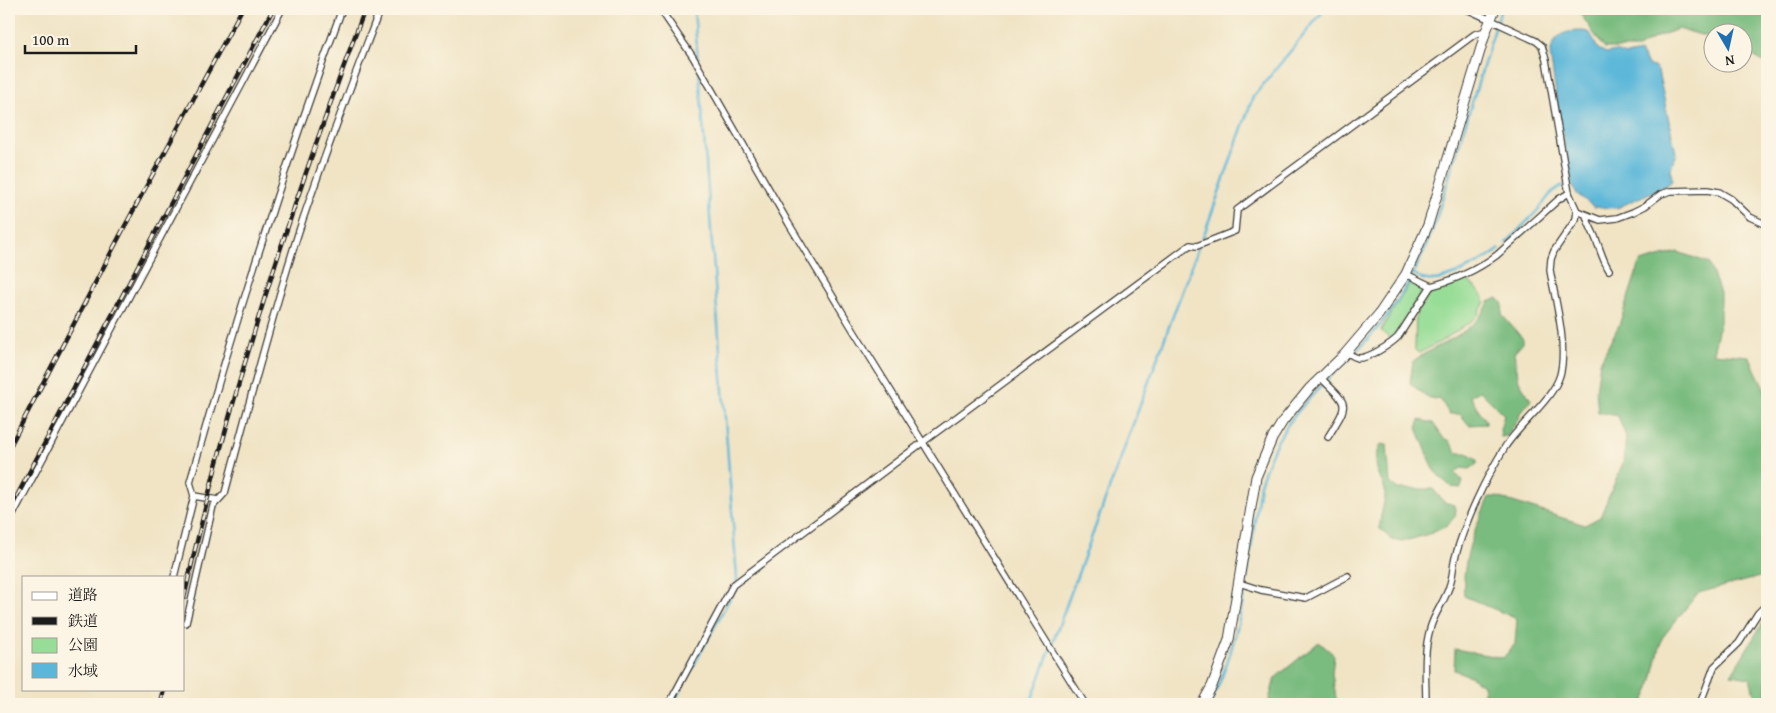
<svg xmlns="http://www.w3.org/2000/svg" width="1776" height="713" font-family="'Gentium Book Plus','Noto Serif JP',serif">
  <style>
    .green { fill: #98dd97; stroke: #5a7c5a }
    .forest { fill: #7abc80; stroke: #4b6c4e }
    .water { fill: #5bb7d9; stroke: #3c6a7a }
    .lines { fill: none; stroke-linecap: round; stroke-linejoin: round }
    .stream { stroke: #5bb7d9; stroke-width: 2.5 }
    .street-casing { stroke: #3c3a35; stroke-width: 8 }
    .secondary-casing { stroke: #3c3a35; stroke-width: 11 }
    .street { stroke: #fff; stroke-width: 5.5 }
    .secondary { stroke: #fff; stroke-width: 9 }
    .rail-casing { stroke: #1c1c1c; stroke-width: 4.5 }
    .rail { stroke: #fcf5e5; stroke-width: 2.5; stroke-dasharray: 8; stroke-linecap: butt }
  </style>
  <rect width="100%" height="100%" fill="#fcf5e5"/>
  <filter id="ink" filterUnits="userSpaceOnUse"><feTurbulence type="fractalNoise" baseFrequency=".02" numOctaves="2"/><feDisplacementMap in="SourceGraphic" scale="10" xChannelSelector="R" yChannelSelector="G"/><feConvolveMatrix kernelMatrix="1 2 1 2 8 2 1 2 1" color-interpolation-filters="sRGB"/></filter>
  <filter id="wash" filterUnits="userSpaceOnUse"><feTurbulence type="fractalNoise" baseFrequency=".0096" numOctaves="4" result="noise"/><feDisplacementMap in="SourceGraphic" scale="20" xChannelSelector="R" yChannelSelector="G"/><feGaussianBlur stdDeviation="1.12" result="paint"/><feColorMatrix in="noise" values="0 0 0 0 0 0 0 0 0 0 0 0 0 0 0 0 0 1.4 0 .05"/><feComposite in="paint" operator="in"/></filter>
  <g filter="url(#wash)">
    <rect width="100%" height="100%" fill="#f0e4c5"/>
    <g class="green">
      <polygon points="1466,278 1482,295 1485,302 1478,315 1473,320 1440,342 1419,353 1415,350 1416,312 1436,287"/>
      <polygon points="1411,281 1423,286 1424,288 1395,337 1391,339 1382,332 1381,330"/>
    </g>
    <g class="forest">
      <polygon points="1577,9 1767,9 1767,64 1744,51 1744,32 1714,32 1713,38 1678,29 1654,38 1638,48 1604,48"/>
      <path d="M1678,252L1709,263L1720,293V322L1713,353L1749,356L1766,393L1767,575L1698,593L1662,638L1650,688L1643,704H1530L1515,700L1485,701L1483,685L1470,676L1454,670L1455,649L1503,658L1515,644L1517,619L1464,596C1462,557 1474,531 1489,497H1497L1585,525L1600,517L1623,463L1626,437L1618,416L1598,412L1596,391L1600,362L1619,325L1640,262Z"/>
      <path d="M1498,298L1503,304L1502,315L1523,339V343L1514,353L1519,381L1531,400L1520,413L1519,418L1507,436L1501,437L1500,430L1504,415L1480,391L1470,396L1486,421V424L1469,425L1460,414H1449L1441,400L1426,397L1410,383L1413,361C1439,343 1476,333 1489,302Z"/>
      <polygon points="1420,420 1433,423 1444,439 1449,440 1457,453 1467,453 1477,459 1477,464 1470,469 1461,468 1455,473 1463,481 1461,488 1451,487 1435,472 1417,428"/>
      <path d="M1381,444L1387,445L1390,483L1398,489H1433L1444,502L1454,505L1456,515L1447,526L1432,533L1402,542L1392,540L1380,529C1379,516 1385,505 1385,493C1385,485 1381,482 1379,475C1374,463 1376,455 1381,444Z"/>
      <polygon points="1767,616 1767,704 1757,704 1750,678 1731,675"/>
      <polygon points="1319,642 1334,655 1332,674 1337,704 1266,704 1269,700 1275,678"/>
    </g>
    <path class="water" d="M1584,31L1590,33L1598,49L1606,53L1616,51L1626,55L1640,52L1649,66L1654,67L1658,71L1676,153L1671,169L1672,181L1669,184L1617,208L1594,207L1577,194L1572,184L1560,121L1550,54C1555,33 1564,31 1584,31Z"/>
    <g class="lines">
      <g class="stream">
        <polyline points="694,9 698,62"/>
        <polyline points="1201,243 1253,97 1325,9"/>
        <polyline points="1506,243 1539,209 1552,192 1561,186 1572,184"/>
        <path d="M1413,273C1417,276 1422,280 1427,280C1445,283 1486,260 1500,249"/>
        <polyline points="673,704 736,587 737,578 699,70"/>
        <polyline points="1030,704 1198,248"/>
        <path d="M1210,704C1244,636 1249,559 1260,484C1265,470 1270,455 1277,442C1302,396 1348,365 1380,325C1403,296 1420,263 1433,229L1501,9"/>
      </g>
    </g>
  </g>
  <g filter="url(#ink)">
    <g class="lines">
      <g class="street-casing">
        <g id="street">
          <polyline points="660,9 693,57 789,224 855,333 1085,704"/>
          <polyline points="1577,211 1600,220 1617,218 1633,212 1645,206 1661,194 1671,191 1707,190 1719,192 1731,199 1750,217 1767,225"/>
          <path d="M1586,215C1588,224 1592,229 1595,237C1600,248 1602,259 1609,270"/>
          <path d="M1406,274L1431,286C1455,280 1477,270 1497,255L1559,199L1569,193"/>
          <path d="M1346,352C1350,354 1353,357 1358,358C1368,359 1391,344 1398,337L1431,286"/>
          <path d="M1321,378C1350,407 1349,402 1328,437"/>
          <polyline points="194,496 218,500"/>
          <polyline points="9,522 282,9"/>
          <path d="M174,577L194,496L190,482C235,322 285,164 342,9"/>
          <polyline points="1239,583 1261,590 1306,598 1348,576"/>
          <path d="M184,623H186L213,506L225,493C248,407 271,319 298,234C323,158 352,83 380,9"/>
          <polyline points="669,704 733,585 923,442 1190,245 1197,246 1235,231 1237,210 1475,34 1486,31"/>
          <path d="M1426,704C1426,680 1423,653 1430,629C1434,613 1446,600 1450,584C1453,575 1453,566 1455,558C1465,521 1485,479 1505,447C1520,424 1553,399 1560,375C1568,345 1555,300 1550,270L1551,259L1554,251L1576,219L1577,211L1569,193L1546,60L1542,46L1536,41L1467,9"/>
          <polyline points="1700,704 1714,667 1739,643 1758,613 1767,604"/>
        </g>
      </g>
      <g class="secondary-casing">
        <polyline id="secondary" points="1202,704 1212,686 1229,640 1256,477 1272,439 1283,421 1309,389 1344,355 1379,314 1406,274 1428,225 1486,31 1495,9"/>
      </g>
      <use href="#street" class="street"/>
      <use href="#secondary" class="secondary"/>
      <g class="rail-casing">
        <g id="rail">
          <polyline points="9,448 126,224 242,9"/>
          <polyline points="9,511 273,9"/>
          <path d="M184,598C228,397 293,201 365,9"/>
          <polyline points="161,704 164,689"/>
        </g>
      </g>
      <use href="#rail" class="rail"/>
    </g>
  </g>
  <rect width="1776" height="713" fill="none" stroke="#fcf5e5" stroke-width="30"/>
  <rect x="22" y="576" width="162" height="115" fill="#fcf5e5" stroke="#a29e95"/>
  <rect x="32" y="592" width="25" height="8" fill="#ffffff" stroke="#a29e95"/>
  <text x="68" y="600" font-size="15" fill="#1c1c1c">道路</text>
  <rect x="32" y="617" width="25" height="8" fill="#1c1c1c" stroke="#a29e95"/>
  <text x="68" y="626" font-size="15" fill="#1c1c1c">鉄道</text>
  <rect x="32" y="638" width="25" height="15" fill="#98dd97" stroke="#a29e95"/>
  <text x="68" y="650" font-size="15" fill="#1c1c1c">公園</text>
  <rect x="32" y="663" width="25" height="15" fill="#5bb7d9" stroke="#a29e95"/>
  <text x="68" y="676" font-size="15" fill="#1c1c1c">水域</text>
  <g transform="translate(1728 48) rotate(171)"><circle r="24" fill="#fcf5e5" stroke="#a29e95"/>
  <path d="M0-4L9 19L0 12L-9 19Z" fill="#1f6fb2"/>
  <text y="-8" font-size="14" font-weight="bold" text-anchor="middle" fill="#1c1c1c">N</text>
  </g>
  <path d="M25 45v8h111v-8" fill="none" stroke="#1c1c1c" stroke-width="2.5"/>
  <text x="32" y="45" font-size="15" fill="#1c1c1c" stroke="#fcf5e5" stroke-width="4" paint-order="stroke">100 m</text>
</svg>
